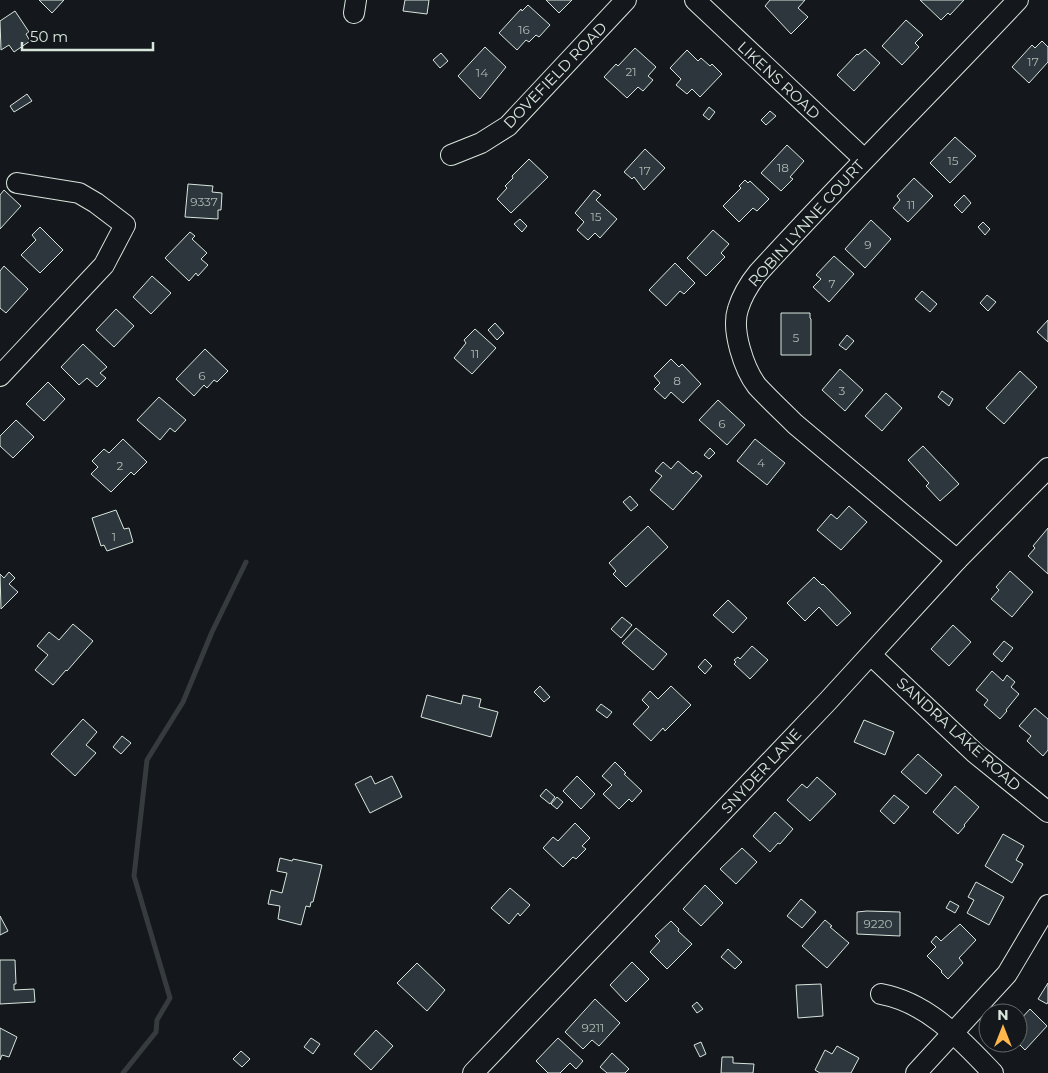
<svg xmlns="http://www.w3.org/2000/svg" width="1048" height="1073" font-family="Montserrat,sans-serif">
  <style>
    .lines { fill: none; stroke-linecap: round; stroke-linejoin: round }
    .stream { stroke: #363b3e; stroke-width: 5 }
    .building { fill: #2c363c; stroke: #d8e6dc }
    .minor-casing { stroke: #d8e6dc; stroke-width: 22 }
    .minor { stroke: #14181c; stroke-width: 20 }
    .labels { text-anchor: middle; dominant-baseline: central; stroke-width: 4; stroke-linejoin: round; paint-order: stroke }
    .number-label { font-size: 12px; fill: #adbab4 }
    .street-label { font-size: 15px; fill: #d8e6dc; stroke: #14181c }
  </style>
  <rect width="100%" height="100%" fill="#14181c"/>
  <g class="lines">
    <polyline class="stream" points="123,1073 156,1032 157,1020 170,998 134,876 147,760 183,702 212,632 246,562"/>
  </g>
  <g class="building">
    <polygon points="39,0 64,0 52,13"/>
    <polygon points="405,0 429,0 427,14 403,11"/>
    <polygon points="546,0 572,0 559,13"/>
    <polygon points="770,0 805,0 798,8 808,17 791,34 765,6"/>
    <polygon points="920,0 964,0 950,15 948,13 941,20"/>
    <polygon points="528,5 550,25 539,37 536,35 529,42 526,40 517,50 499,33 521,9 522,11"/>
    <polygon points="15,11 29,32 26,34 30,41 14,52 9,45 1,50 0,21"/>
    <polygon points="906,20 923,35 915,43 919,47 902,65 882,46"/>
    <polygon points="1042,41 1048,47 1048,62 1029,83 1012,67 1032,45 1035,48"/>
    <polygon points="485,47 506,67 480,99 458,76"/>
    <polygon points="635,48 656,67 648,76 653,80 643,91 638,87 627,98 604,77 616,64 618,66"/>
    <polygon points="865,49 880,63 854,91 837,75 857,54 858,55"/>
    <polygon points="687,50 698,61 701,58 710,66 712,64 722,74 700,97 692,89 687,94 676,85 681,79 670,68"/>
    <polygon points="441,53 448,61 440,68 433,60"/>
    <polygon points="27,94 32,101 14,112 10,106"/>
    <polygon points="709,107 715,112 709,120 703,115"/>
    <polygon points="770,111 776,116 766,125 761,120"/>
    <polygon points="955,137 976,156 950,183 930,163"/>
    <polygon points="787,145 804,161 790,177 793,179 781,191 761,173"/>
    <polygon points="645,149 665,168 644,190 634,177 632,179 624,172"/>
    <polygon points="529,159 548,177 511,213 497,199 507,188 505,186 513,178 512,176"/>
    <polygon points="914,178 933,196 908,222 893,208 900,200 897,196"/>
    <polygon points="745,180 748,183 750,181 769,199 757,211 753,208 739,222 723,206 741,188 739,186"/>
    <polygon points="188,184 213,186 212,192 222,193 221,210 218,210 218,219 185,217"/>
    <polygon points="4,190 21,206 0,229 0,195"/>
    <polygon points="594,190 601,195 596,200 617,219 600,238 595,233 588,240 577,230 584,222 575,213"/>
    <polygon points="964,195 971,203 962,213 954,205"/>
    <polygon points="520,219 527,226 522,232 514,224"/>
    <polygon points="871,220 891,239 865,268 845,249"/>
    <polygon points="983,222 990,229 985,235 978,227"/>
    <polygon points="40,227 63,250 40,273 21,255 36,240 32,235"/>
    <polygon points="713,230 729,244 721,253 725,257 706,276 687,258"/>
    <polygon points="190,232 195,236 192,239 207,253 201,259 208,265 198,276 196,273 189,281 165,258"/>
    <polygon points="834,256 854,274 829,302 813,287 821,279 816,275"/>
    <polygon points="675,263 695,283 684,294 680,291 666,306 649,290"/>
    <polygon points="4,266 28,289 6,313 0,308 0,271"/>
    <polygon points="152,276 171,293 151,314 133,297"/>
    <polygon points="922,291 937,304 930,312 915,299"/>
    <polygon points="987,295 996,302 988,311 980,303"/>
    <polygon points="116,309 134,326 114,347 96,330"/>
    <polygon points="781,313 810,313 810,318 811,319 811,355 781,355"/>
    <polygon points="1048,320 1048,342 1037,332"/>
    <polygon points="495,323 504,333 497,340 488,330"/>
    <polygon points="475,329 496,348 472,374 454,358 466,343 464,340"/>
    <polygon points="847,335 854,341 846,350 839,345"/>
    <polygon points="83,344 107,367 100,373 106,378 97,387 87,378 79,385 61,367"/>
    <polygon points="205,349 228,371 217,382 214,380 207,388 204,385 194,396 176,379"/>
    <polygon points="671,359 679,367 682,364 701,384 683,403 671,392 665,399 654,389 660,383 654,376"/>
    <polygon points="840,369 863,390 845,411 822,390"/>
    <polygon points="1020,371 1037,387 1004,424 986,408"/>
    <polygon points="48,382 65,399 44,421 26,404"/>
    <polygon points="942,391 953,399 949,406 938,397"/>
    <polygon points="886,393 902,408 882,431 865,416"/>
    <polygon points="159,397 186,420 175,432 170,428 160,440 137,420"/>
    <polygon points="718,400 745,425 727,445 699,420"/>
    <polygon points="16,420 34,437 13,458 0,446 0,436"/>
    <polygon points="123,439 147,462 134,475 131,472 111,492 91,474 98,467 92,461 104,449 109,453"/>
    <polygon points="755,439 785,463 767,485 737,461"/>
    <polygon points="923,446 959,484 940,501 926,486 929,483 908,460"/>
    <polygon points="710,448 715,453 709,459 704,455"/>
    <polygon points="678,461 693,474 696,471 702,476 673,510 650,490 662,476 655,471 663,462 671,469"/>
    <polygon points="630,496 638,505 631,511 623,502"/>
    <polygon points="849,506 867,522 841,550 817,530 831,514 837,519"/>
    <polygon points="116,510 124,529 129,528 133,542 107,551 104,545 101,546 92,518"/>
    <polygon points="648,526 668,547 626,587 613,574 616,571 609,563"/>
    <polygon points="1048,528 1048,574 1028,556 1035,548 1033,546"/>
    <polygon points="1010,571 1033,592 1012,617 991,599 999,590 996,587"/>
    <polygon points="9,572 15,578 9,584 18,592 1,609 0,574 4,578"/>
    <polygon points="814,577 822,585 823,584 851,613 837,626 819,607 805,621 787,603"/>
    <polygon points="728,600 747,618 733,633 713,615"/>
    <polygon points="622,617 632,625 621,638 611,629"/>
    <polygon points="73,624 93,641 67,671 66,670 53,685 35,670 48,655 37,646 49,632 59,640"/>
    <polygon points="953,625 971,642 949,666 931,649"/>
    <polygon points="636,628 667,654 653,670 622,643"/>
    <polygon points="1004,641 1013,648 1002,662 993,654"/>
    <polygon points="752,646 768,660 750,679 734,664 736,662 734,660 738,657 740,659"/>
    <polygon points="705,659 712,666 705,674 698,667"/>
    <polygon points="992,671 1003,681 1007,675 1015,682 1011,687 1019,694 1006,710 1007,711 1000,719 984,705 988,700 976,690"/>
    <polygon points="540,686 550,697 544,702 534,692"/>
    <polygon points="671,686 691,705 665,731 663,728 651,741 633,724 649,707 642,700 650,691 658,699"/>
    <polygon points="427,695 461,704 463,695 481,699 479,707 498,712 491,737 421,717"/>
    <polygon points="601,704 612,712 607,718 596,710"/>
    <polygon points="1035,708 1048,719 1048,750 1043,756 1027,741 1031,736 1019,726"/>
    <polygon points="83,719 97,732 86,745 96,753 75,776 51,754"/>
    <polygon points="864,720 894,732 885,755 854,742"/>
    <polygon points="122,736 131,743 121,754 113,747"/>
    <polygon points="918,754 942,775 926,794 901,772"/>
    <polygon points="615,762 626,773 624,774 642,791 632,802 629,799 619,809 603,794 612,785 602,776"/>
    <polygon points="371,776 375,784 392,776 402,797 370,813 355,784"/>
    <polygon points="577,776 595,794 581,809 563,791"/>
    <polygon points="817,777 836,794 810,821 787,800 802,784 807,788"/>
    <polygon points="955,786 979,807 964,825 965,826 958,834 933,812"/>
    <polygon points="546,789 555,797 550,804 540,796"/>
    <polygon points="894,795 909,807 894,824 880,811"/>
    <polygon points="557,797 563,802 557,809 551,804"/>
    <polygon points="775,812 793,829 780,844 778,843 770,852 753,836"/>
    <polygon points="575,823 590,838 582,846 586,849 576,859 573,857 563,867 543,848 553,837 558,841"/>
    <polygon points="1003,834 1024,846 1016,860 1023,864 1012,883 985,866"/>
    <polygon points="742,848 757,862 736,884 720,869"/>
    <polygon points="280,858 292,861 293,859 322,865 313,902 311,902 310,907 306,906 301,925 278,919 280,906 268,904 271,890 282,893 287,873 277,871"/>
    <polygon points="976,882 1004,897 989,925 967,913 974,900 968,897"/>
    <polygon points="705,885 723,903 701,926 683,909"/>
    <polygon points="510,888 530,905 520,916 518,913 509,924 491,908"/>
    <polygon points="801,899 816,912 802,928 787,916"/>
    <polygon points="950,901 959,906 955,913 946,908"/>
    <polygon points="867,911 900,912 900,936 857,934 857,912"/>
    <polygon points="0,916 8,931 0,935"/>
    <polygon points="825,920 832,926 830,927 849,943 827,968 802,946"/>
    <polygon points="671,921 679,929 678,931 692,944 667,969 650,952 660,941 655,936"/>
    <polygon points="960,924 976,940 959,958 963,963 948,979 941,972 942,971 927,956 936,947 931,942 936,936 941,941"/>
    <polygon points="728,949 742,962 735,969 721,957"/>
    <polygon points="0,960 15,960 16,984 14,984 14,990 34,989 35,1002 0,1004"/>
    <polygon points="632,962 649,979 626,1002 610,985"/>
    <polygon points="417,963 445,990 427,1011 397,983"/>
    <polygon points="1048,983 1048,1002 1047,1004 1038,999"/>
    <polygon points="821,984 823,1016 798,1018 796,985"/>
    <polygon points="595,999 620,1023 599,1046 592,1040 583,1049 565,1032"/>
    <polygon points="697,1002 703,1009 697,1013 692,1006"/>
    <polygon points="1030,1009 1047,1026 1025,1050 1018,1043 1018,1022"/>
    <polygon points="0,1028 17,1037 9,1057 2,1055 0,1060"/>
    <polygon points="376,1030 393,1046 371,1070 354,1054"/>
    <polygon points="311,1038 320,1044 313,1054 304,1047"/>
    <polygon points="558,1038 583,1061 576,1069 570,1063 560,1073 548,1073 536,1061"/>
    <polygon points="701,1042 706,1054 700,1057 694,1045"/>
    <polygon points="837,1046 859,1058 851,1073 820,1073 815,1070 825,1050 832,1054"/>
    <polygon points="241,1051 250,1059 242,1067 233,1059"/>
    <polygon points="612,1053 629,1069 625,1073 607,1073 600,1067"/>
    <polygon points="722,1057 733,1057 733,1063 754,1064 753,1073 721,1073"/>
  </g>
  <g class="lines">
    <g class="minor-casing">
      <g id="minor">
        <polyline points="695,0 864,159"/>
        <polyline points="354,13 356,0"/>
        <polyline points="451,155 481,143 508,126 626,0"/>
        <polyline points="0,376 104,265 125,225 96,203 79,193 17,183"/>
        <path d="M957,560L795,424C782,411 769,399 757,386C744,369 731,330 738,309C742,296 749,284 758,273C843,180 932,91 1018,0"/>
        <polyline points="871,655 975,753 1048,812"/>
        <path d="M881,994C929,1003 961,1040 993,1073"/>
        <polyline points="473,1073 827,702 957,560 1048,468"/>
        <polyline points="916,1073 1007,974 1048,905"/>
      </g>
    </g>
    <use href="#minor" class="minor"/>
  </g>
  <g class="labels">
    <g class="number-label">
      <text x="524" y="29">16</text>
      <text x="1033" y="61">17</text>
      <text x="631" y="71">21</text>
      <text x="482" y="72">14</text>
      <text x="953" y="160">15</text>
      <text x="783" y="167">18</text>
      <text x="645" y="170">17</text>
      <text x="204" y="201">9337</text>
      <text x="911" y="204">11</text>
      <text x="596" y="216">15</text>
      <text x="868" y="244">9</text>
      <text x="832" y="283">7</text>
      <text x="796" y="337">5</text>
      <text x="475" y="353">11</text>
      <text x="202" y="375">6</text>
      <text x="677" y="380">8</text>
      <text x="842" y="390">3</text>
      <text x="722" y="423">6</text>
      <text x="761" y="462">4</text>
      <text x="120" y="465">2</text>
      <text x="114" y="536">1</text>
      <text x="878" y="923">9220</text>
      <text x="593" y="1027">9211</text>
    </g>
    <g class="street-label">
      <text transform="translate(555 75) rotate(-46)">DOVEFIELD ROAD</text>
      <text transform="translate(779 80) rotate(43)">LIKENS ROAD</text>
      <text transform="translate(806 223) rotate(-48)">ROBIN LYNNE COURT</text>
      <text transform="translate(959 734) rotate(42)">SANDRA LAKE ROAD</text>
      <text transform="translate(761 771) rotate(-47)">SNYDER LANE</text>
    </g>
  </g>
  <g transform="translate(1003 1028)"><circle r="24" fill="#14181c" stroke="#626a69"/>
  <path d="M0-4L9 19L0 12L-9 19Z" fill="#ffb74d"/>
  <text y="-8" font-size="14" font-weight="bold" text-anchor="middle" fill="#d8e6dc">N</text>
  </g>
  <path d="M22 42v8h131v-8" fill="none" stroke="#d8e6dc" stroke-width="2.5"/>
  <text x="30" y="42" font-size="15" fill="#d8e6dc" stroke="#14181c" stroke-width="4" paint-order="stroke">50 m</text>
</svg>
